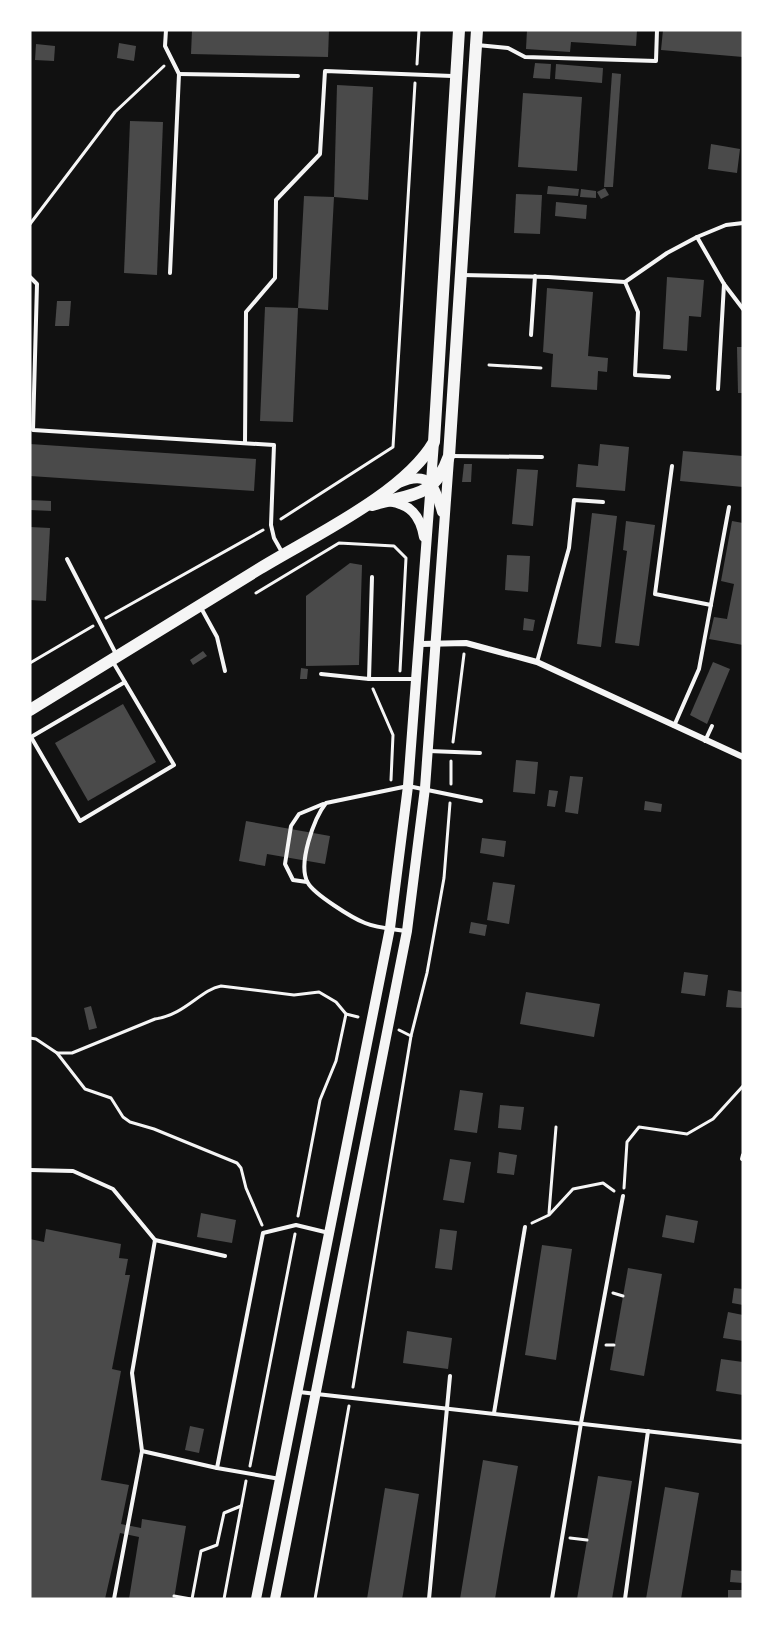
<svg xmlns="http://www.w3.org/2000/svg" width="773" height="1629" font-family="Manrope,sans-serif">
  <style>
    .building { fill: #4a4a4a }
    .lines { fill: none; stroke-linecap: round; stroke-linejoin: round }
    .path { stroke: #f5f5f5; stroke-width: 3 }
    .service { stroke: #f5f5f5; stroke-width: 4 }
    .minor { stroke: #f5f5f5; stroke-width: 6 }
    .secondary { stroke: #f5f5f5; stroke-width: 10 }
    .primary { stroke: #f5f5f5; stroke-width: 12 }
  </style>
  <rect width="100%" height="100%" fill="#111"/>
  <g class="building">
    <polygon points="192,30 329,30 328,57 191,54"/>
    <polygon points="527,30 637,30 636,46 571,42 570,52 526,49"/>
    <polygon points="663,30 743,30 743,57 661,50"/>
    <polygon points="119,43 136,46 134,61 117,58"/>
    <polygon points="36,44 55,46 54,61 35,60"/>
    <polygon points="535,63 551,64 550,79 533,78"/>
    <polygon points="556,64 603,68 602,83 555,79"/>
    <polygon points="612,73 621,74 613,187 604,187"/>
    <polygon points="337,85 373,87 368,200 334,197"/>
    <polygon points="523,93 582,97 577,171 518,167"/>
    <polygon points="130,121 163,122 157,275 124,273"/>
    <polygon points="711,144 740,149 737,173 708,169"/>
    <polygon points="548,186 579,189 578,196 547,194"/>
    <polygon points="605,188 609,195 601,199 597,192"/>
    <polygon points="581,189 596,191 596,198 580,197"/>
    <polygon points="516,194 542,195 540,234 514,233"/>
    <polygon points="304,196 334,197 328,310 298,308 293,422 260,421 265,307 298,308"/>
    <polygon points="556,202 587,205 586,219 555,216"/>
    <polygon points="667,277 704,280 701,317 689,316 687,351 663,349"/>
    <polygon points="547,288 593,292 588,356 608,358 607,372 598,371 597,390 551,387 553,354 543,352"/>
    <polygon points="57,301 71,301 69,326 55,326"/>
    <polygon points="737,347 743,347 743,393 738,393"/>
    <polygon points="30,444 256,459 254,491 30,476"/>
    <polygon points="600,444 629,447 625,491 576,487 578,464 598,466"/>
    <polygon points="683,451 743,456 743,487 680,481"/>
    <polygon points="464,464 472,464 471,482 462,482"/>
    <polygon points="517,469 538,470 533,526 512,524"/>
    <polygon points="30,500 51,501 51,511 30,510"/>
    <polygon points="592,513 617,516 601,647 577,644"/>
    <polygon points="626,521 655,525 639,646 615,643 627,551 623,550"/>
    <polygon points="732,521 743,523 743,645 709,639 714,617 727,619 734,584 721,581"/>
    <polygon points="30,527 50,528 46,601 30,600"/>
    <polygon points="507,555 530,556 528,592 505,590"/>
    <polygon points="350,563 362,565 359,665 306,666 306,596"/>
    <polygon points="524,618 535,620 533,631 523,630"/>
    <polygon points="203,651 207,656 193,665 190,660"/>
    <polygon points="713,662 730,669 707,724 690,715"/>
    <polygon points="301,668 308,669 307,679 300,679"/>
    <polygon points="123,704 156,762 88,801 55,743"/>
    <polygon points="516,760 538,762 535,794 513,792"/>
    <polygon points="570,776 583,777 578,814 565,812"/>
    <polygon points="549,790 558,791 555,807 547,806"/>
    <polygon points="645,801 662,804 661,812 644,810"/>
    <polygon points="246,821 330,836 325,864 267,854 265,866 239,861"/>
    <polygon points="482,838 506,841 504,857 480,853"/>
    <polygon points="493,882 515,885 509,924 487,920"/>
    <polygon points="471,922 487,925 485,936 469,933"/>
    <polygon points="684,972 708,975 705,996 681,993"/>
    <polygon points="728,990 743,992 743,1008 726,1007"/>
    <polygon points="526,992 600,1004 594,1037 520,1024"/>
    <polygon points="91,1006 97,1028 89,1030 84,1008"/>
    <polygon points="460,1090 483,1093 477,1133 454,1130"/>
    <polygon points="500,1105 524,1107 521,1130 498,1128"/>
    <polygon points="499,1152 517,1155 514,1175 497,1173"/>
    <polygon points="450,1159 471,1162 464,1203 443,1200"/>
    <polygon points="201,1213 236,1220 232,1243 197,1237"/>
    <polygon points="666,1215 698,1221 694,1243 662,1237"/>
    <polygon points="46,1229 121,1244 119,1258 128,1259 125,1275 130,1275 112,1369 121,1371 101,1480 129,1485 121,1524 141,1528 142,1519 186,1526 174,1599 129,1599 139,1537 120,1533 105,1599 30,1599 30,1239 44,1242"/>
    <polygon points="440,1229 457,1231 452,1270 435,1268"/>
    <polygon points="542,1245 572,1249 556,1360 525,1355"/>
    <polygon points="628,1268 662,1274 644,1376 610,1370"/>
    <polygon points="734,1288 743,1289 743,1305 732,1303"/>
    <polygon points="728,1312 743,1315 743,1341 723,1338"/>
    <polygon points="407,1331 452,1338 448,1369 403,1363"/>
    <polygon points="721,1359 743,1362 743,1395 716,1391"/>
    <polygon points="190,1426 204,1429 199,1453 185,1450"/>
    <polygon points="483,1460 518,1466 503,1551 495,1599 460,1599"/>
    <polygon points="598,1476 632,1481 612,1599 577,1599"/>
    <polygon points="665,1487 699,1493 681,1599 646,1599"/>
    <polygon points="385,1488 419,1494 403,1594 402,1599 367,1599"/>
    <polygon points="731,1570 743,1571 743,1583 730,1582"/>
    <rect x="728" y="1590" width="15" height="9"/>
  </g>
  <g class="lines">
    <g class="path">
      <polyline points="417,64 419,30"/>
      <polyline points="30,224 115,112 164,66"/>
      <polyline points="489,365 541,368"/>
      <polyline points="281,519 393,447 415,83"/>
      <polyline points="256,593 339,543 394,546 406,558 400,671"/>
      <polyline points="106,618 263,530"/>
      <polyline points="30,663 93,626"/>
      <polyline points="373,689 393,735 391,780"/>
      <polyline points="453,742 464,654"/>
      <polyline points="451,784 451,761"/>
      <polyline points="399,1030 411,1036"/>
      <polyline points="30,1038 36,1039 57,1053 85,1089 111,1098 123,1117 130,1122 154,1129 237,1163 241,1168 246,1188 262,1225"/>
      <path d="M57,1053H72L155,1019C185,1015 200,990 221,986L294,995L319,992L336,1002L346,1014L358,1017"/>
      <polyline points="624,1188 627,1142 639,1127 687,1134 713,1119 743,1086"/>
      <polyline points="549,1213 556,1127"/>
      <polyline points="298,1216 320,1100 336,1061 346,1014"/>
      <polyline points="532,1223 549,1215 573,1189 603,1183 614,1191"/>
      <polyline points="613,1293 623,1296"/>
      <polyline points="606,1345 614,1345"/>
      <polyline points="353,1387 411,1036 427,973 444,878 450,803"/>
      <polyline points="250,1466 295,1234"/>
      <polyline points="570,1538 587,1540"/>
      <polyline points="174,1596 191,1599"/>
      <polyline points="192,1599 201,1551 217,1545 224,1513 241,1506"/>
      <polyline points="224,1599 246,1481"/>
      <polyline points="315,1599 349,1406"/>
    </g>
    <g class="service">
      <polyline points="166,30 165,46 179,74 170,273"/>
      <polyline points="477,45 508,48 525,57 656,61 657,30"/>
      <polyline points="179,74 298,76"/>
      <polyline points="697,237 724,284 743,309"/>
      <polyline points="462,275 548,277 625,282 667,253 697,237 726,225 743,223"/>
      <polyline points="30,277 37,284 33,430 274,445 271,525 274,538 283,554"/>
      <polyline points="625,282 638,312 635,375 669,377"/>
      <polyline points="531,335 535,276"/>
      <polyline points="718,389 724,284"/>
      <polyline points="245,443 246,312 275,278 276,200 320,154 325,71 452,76"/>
      <polyline points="453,456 542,457"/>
      <polyline points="672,466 655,594 711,605"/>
      <polyline points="67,559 116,654"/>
      <polyline points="372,577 369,679 414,679"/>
      <polyline points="200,606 217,637 225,671"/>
      <polyline points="113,662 174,765 80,821 31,737 125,682"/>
      <polyline points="537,662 569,548 574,500 603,502"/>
      <polyline points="321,674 369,679"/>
      <polyline points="674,726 699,669 729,507"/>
      <polyline points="705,741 712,726"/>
      <polyline points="429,751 480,753"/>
      <polyline points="307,882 293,880 285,864 291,826 299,814 323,804"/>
      <path d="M406,931C393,929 377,928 365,923C352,918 314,894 308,883C297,865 314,818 326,803L408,786L481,801"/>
      <polyline points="742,1159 743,1155"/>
      <polyline points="30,1170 73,1171 113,1189 155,1240"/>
      <polyline points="299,1392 743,1442"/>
      <polyline points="494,1413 525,1227"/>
      <polyline points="142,1451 217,1468"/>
      <polyline points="280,1479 217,1468 263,1233 296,1225 329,1233"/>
      <polyline points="114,1599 142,1451 132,1373 155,1240 225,1256"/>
      <polyline points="429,1599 450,1376"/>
      <polyline points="552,1599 581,1423 623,1196"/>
      <polyline points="625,1599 648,1431"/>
    </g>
    <polyline class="minor" points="421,644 466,643 537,662 743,757"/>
    <g class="secondary">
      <path d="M399,483C429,470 435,485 442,512"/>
      <path d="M388,501C410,504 420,515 424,537"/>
      <polyline points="256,1599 390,928 408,786 434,442"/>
      <polyline points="275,1599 407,931 425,788 449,459"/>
    </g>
    <g class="primary">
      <path d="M372,505C409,493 433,501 449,456L477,30"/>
      <path d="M30,710C107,663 183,616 259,569C311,537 404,494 434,442L459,30"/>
    </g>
  </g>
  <rect width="773" height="1629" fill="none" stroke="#ffffff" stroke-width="63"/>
</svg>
